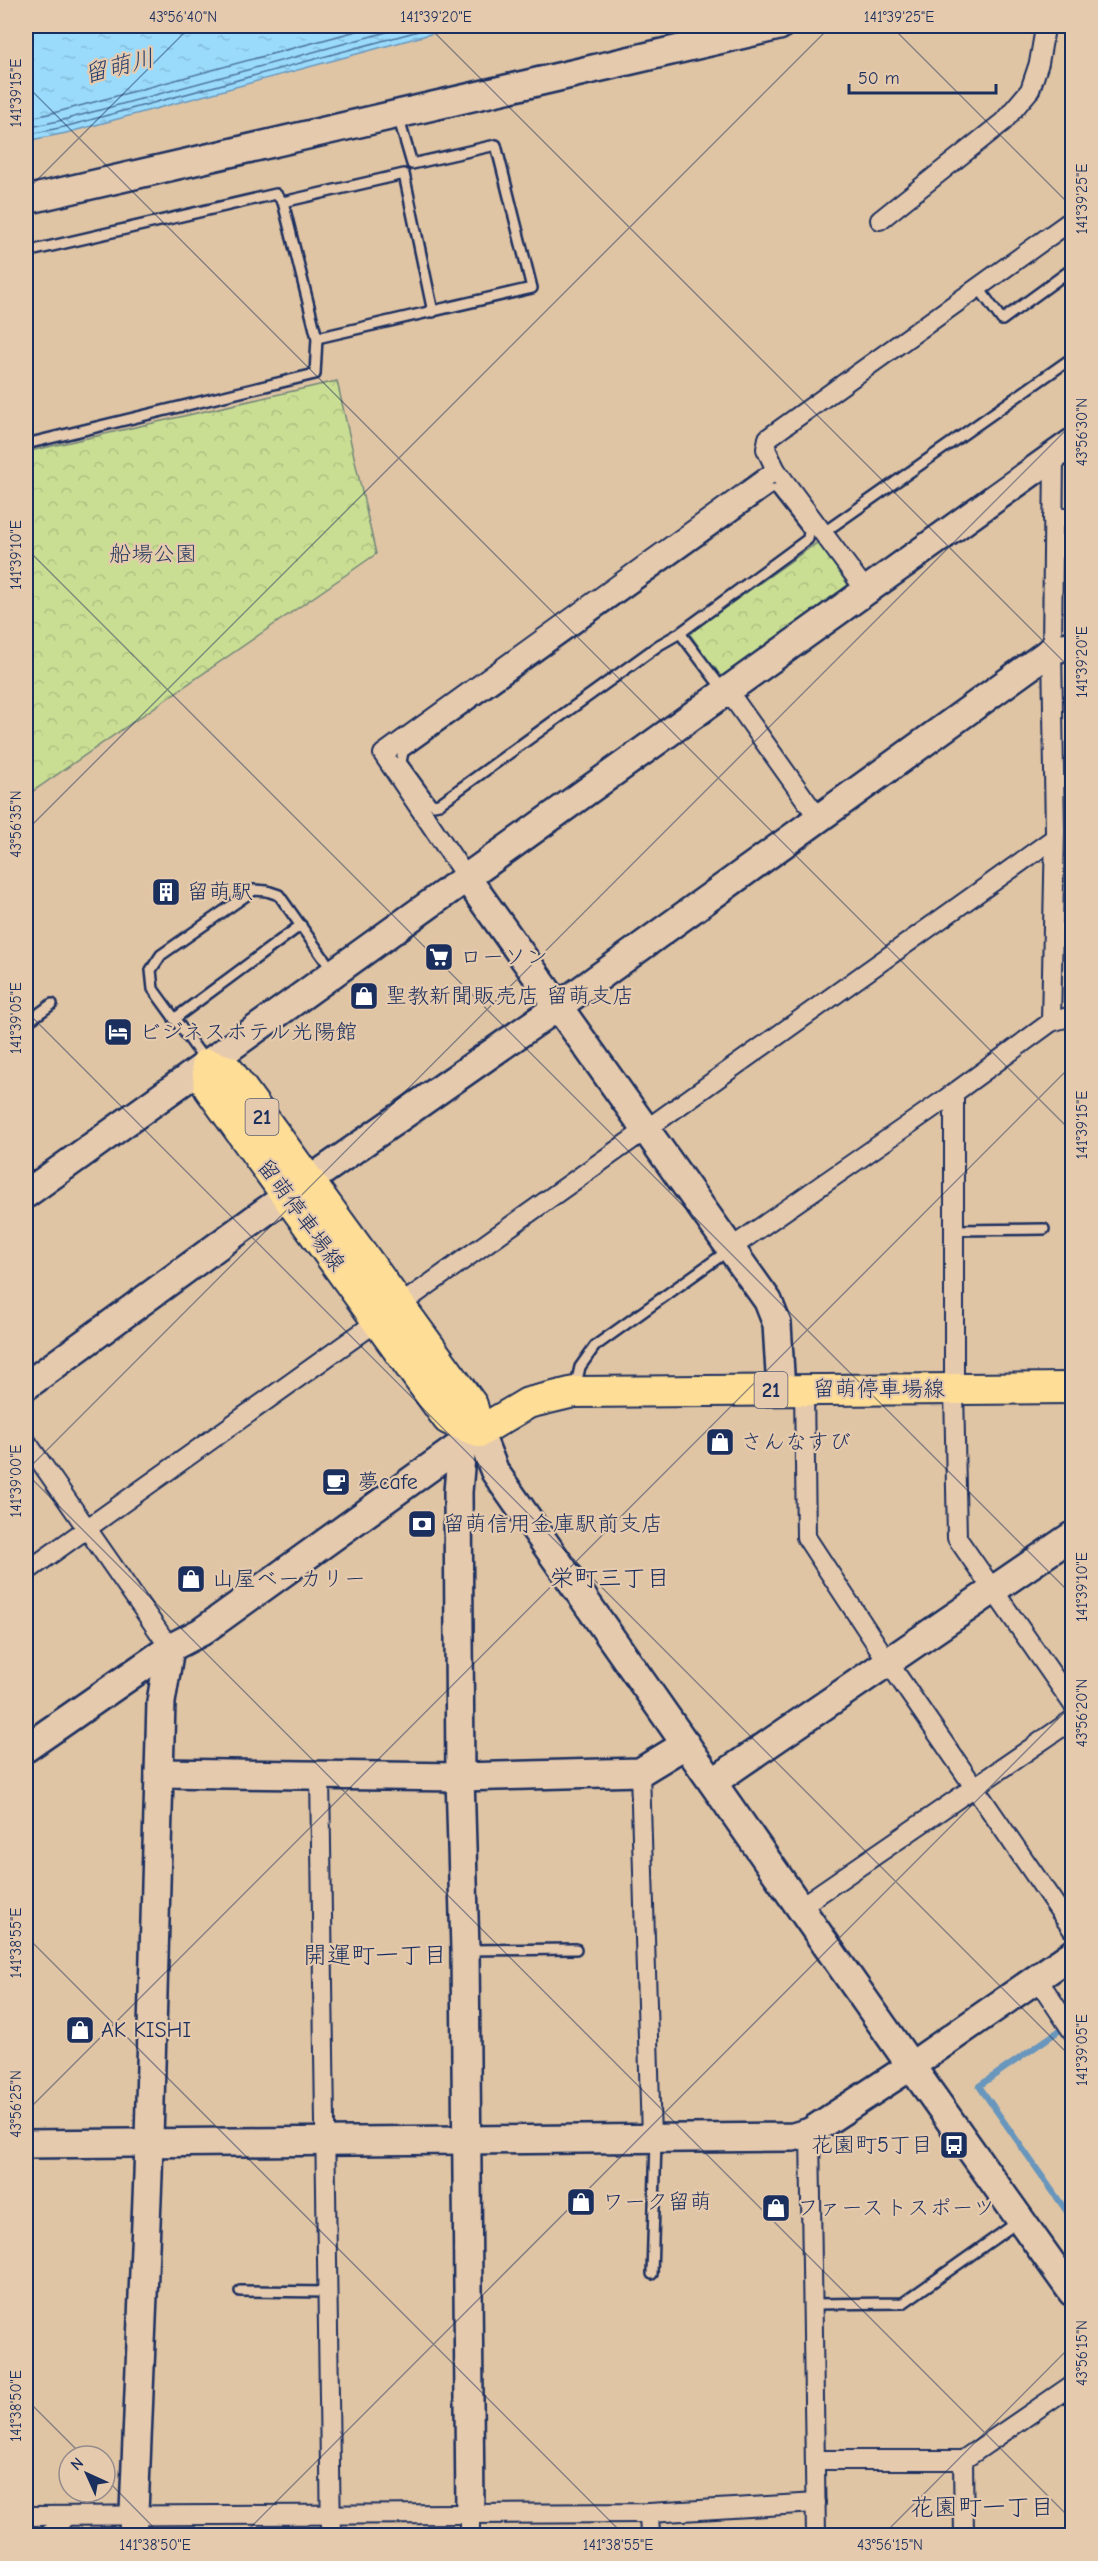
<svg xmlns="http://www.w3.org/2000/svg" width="1098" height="2561" font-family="'Comic Neue','Klee One',sans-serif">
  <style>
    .park { fill: url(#park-crowns); stroke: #728678; stroke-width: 1.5 }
    .water { fill: url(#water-ripples); stroke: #6796bd; stroke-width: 1.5 }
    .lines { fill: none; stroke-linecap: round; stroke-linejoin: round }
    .shore { stroke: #4e749d; stroke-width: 1.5 }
    .stream { stroke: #6796bd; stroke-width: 6 }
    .lane-casing { stroke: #1b2f5e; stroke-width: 14 }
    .street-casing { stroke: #1b2f5e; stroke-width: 22 }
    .secondary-casing { stroke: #1b2f5e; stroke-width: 32 }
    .primary-casing { stroke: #1b2f5e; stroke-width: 34 }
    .lane { stroke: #e6caad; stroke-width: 9 }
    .street { stroke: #e6caad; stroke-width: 18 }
    .secondary { stroke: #e6caad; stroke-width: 27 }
    .primary { stroke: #fedd96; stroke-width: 30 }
    .ticks { fill: none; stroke: #1b2f5e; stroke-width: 1.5; stroke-opacity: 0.45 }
    .labels { text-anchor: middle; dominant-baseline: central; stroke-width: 4.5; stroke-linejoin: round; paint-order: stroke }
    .shield { fill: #e6caad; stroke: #585e76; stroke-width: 1.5 }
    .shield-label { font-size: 21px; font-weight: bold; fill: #1b2f5e }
    .park-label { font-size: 22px; fill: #2c4063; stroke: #e6caad }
    .poi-label { font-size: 22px; fill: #1b2f5e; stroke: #e6caad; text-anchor: start }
    .street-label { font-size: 22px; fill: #1b2f5e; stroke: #e6caad }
    .water-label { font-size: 24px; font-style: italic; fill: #28406e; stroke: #e6caad }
    .neighbourhood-label { font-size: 24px; fill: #1b2f5e; stroke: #e6caad }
    .neatline { fill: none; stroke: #1b2f5e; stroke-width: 2 }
    .ticks-label { font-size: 15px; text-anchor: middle; fill: #1b2f5e }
  </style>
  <defs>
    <pattern id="park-crowns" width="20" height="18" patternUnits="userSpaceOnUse" patternTransform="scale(1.5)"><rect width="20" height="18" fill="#cade93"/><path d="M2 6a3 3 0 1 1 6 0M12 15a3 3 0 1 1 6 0" fill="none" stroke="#adbf81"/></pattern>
    <pattern id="water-ripples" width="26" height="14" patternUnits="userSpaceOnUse" patternTransform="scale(1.5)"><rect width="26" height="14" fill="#9adbfc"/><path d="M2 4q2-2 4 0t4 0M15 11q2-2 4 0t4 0" fill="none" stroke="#84bcda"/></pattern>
  </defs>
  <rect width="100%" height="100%" fill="#e0c5a4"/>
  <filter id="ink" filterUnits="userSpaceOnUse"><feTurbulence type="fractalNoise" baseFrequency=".0167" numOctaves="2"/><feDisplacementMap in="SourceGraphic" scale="12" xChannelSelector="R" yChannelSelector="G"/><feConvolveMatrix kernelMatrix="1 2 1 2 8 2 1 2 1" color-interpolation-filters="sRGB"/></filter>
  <g filter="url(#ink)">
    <g class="park">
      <polygon points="337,381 376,554 26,796 26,452"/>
      <polygon points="818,542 851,589 722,680 689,633"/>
    </g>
    <polygon class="water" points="26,26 460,26 66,133 26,141"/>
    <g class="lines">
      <g class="shore">
        <polyline points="26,119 61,111 375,26"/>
        <polyline points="26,128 63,120 409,26"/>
        <polyline points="26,135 64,127 437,26"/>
      </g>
      <polyline class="stream" points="1066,2026 979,2086 1072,2219"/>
      <g class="lane-casing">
        <g id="lane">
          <polyline points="283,202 404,174 433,312"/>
          <polyline points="26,252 276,194 283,202 317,338 315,374 26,444"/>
          <polyline points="978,287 1002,320 1072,269"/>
          <polyline points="317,338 532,288 496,145 412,164 398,116"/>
          <polyline points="823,533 1072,358"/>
          <polyline points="680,633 659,645 439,804 434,805 430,802 401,762 403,752 770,489 776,489 809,531 808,539 680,633 724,691"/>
          <polyline points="174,1019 301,925"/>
          <polyline points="26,1023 52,1004"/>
          <polyline points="206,1062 153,989 151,970 161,955 254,890 267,891 279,895 332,970"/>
          <polyline points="954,1230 1044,1229"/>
          <polyline points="575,1389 580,1367 595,1346 729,1250"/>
          <polyline points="468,1950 576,1949"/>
          <polyline points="652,2274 656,2141"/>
          <polyline points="240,2291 328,2292"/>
          <polyline points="812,2304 903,2303 1019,2221"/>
        </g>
      </g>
      <g class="street-casing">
        <g id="street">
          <polyline points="880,220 1003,122 1030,90 1039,63 1044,34 1043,26"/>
          <polyline points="1053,518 1072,518"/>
          <polyline points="867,592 776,470 766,449 768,438 1072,220"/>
          <polyline points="728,691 819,819"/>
          <polyline points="466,877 383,754 776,470"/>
          <polyline points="1051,1022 1055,831 1052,650 1054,456"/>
          <polyline points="954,1093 954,1389 957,1538 1072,1703"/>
          <polyline points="731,1248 954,1093 1051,1022 1072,1016"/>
          <polyline points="804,1390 806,1537 888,1662 1072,1929"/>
          <polyline points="26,1441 170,1648"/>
          <polyline points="26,1572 1053,839"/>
          <polyline points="640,1772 651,2137"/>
          <polyline points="320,1776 331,2536"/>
          <polyline points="800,1907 1072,1720"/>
          <polyline points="1037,1978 1072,2031"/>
          <polyline points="810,2132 816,2536"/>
          <polyline points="815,2460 963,2460 1072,2385"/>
          <polyline points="963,2460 964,2536"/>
          <polyline points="470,2512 470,2536"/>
          <polyline points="649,2513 650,2536"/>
          <polyline points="26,2516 649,2513 816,2503"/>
          <polyline points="48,2536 66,2516"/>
        </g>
      </g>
      <g class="secondary-casing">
        <g id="secondary">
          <polyline points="26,200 779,26"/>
          <polyline points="466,877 768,1301 777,1324 781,1390"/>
          <polyline points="26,1194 1072,443"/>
          <polyline points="26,1386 263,1213 559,1006 1052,650 1072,645"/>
          <polyline points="462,1444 458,1492 460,1777 465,1950 470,2512"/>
          <polyline points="26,1748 170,1648 201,1632 479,1432 495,1472 911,2066 1072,2292"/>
          <polyline points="159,1773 460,1777 640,1772 686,1744"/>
          <polyline points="713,1782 1072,1536"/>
          <polyline points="26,2144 793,2137 810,2132 911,2066 1072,1954"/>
          <polyline points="133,2536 148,2175 161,1702 170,1648"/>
        </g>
      </g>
      <g class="primary-casing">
        <g id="primary">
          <polygon points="207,1064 229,1071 472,1405 479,1432 448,1419 209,1088"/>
          <polyline points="479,1432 528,1403 574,1392 1072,1388"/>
        </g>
      </g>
      <use href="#lane" class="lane"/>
      <use href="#street" class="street"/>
      <use href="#secondary" class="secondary"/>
      <use href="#primary" class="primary"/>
    </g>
  </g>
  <path class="ticks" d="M428,26L1072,670M891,26L1072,207M26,85L1072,1132M26,191L191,26M26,548L1072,1595M26,831L831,26M26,1011L1072,2058M26,1471L1072,424M26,1473L1072,2520M26,1936L625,2536M26,2112L1072,1065M26,2399L83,2456M105,2478L162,2536M242,2536L1072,1705M882,2536L1072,2345"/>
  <defs>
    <g id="building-square" transform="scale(1.5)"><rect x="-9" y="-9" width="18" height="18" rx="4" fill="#1b2f5e" stroke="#e6caad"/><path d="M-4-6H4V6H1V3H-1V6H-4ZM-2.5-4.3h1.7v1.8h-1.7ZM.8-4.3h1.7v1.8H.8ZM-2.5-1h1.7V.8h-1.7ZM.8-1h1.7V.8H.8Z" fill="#fff"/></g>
    <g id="supermarket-square" transform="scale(1.5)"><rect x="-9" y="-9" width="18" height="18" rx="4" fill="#1b2f5e" stroke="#e6caad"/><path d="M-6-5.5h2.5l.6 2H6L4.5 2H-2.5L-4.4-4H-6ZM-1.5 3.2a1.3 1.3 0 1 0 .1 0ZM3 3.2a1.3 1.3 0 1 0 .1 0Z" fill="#fff"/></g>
    <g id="shop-square" transform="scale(1.5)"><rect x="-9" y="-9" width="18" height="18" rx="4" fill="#1b2f5e" stroke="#e6caad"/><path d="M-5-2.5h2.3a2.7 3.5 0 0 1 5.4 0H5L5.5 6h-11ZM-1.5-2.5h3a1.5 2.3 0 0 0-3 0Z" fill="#fff"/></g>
    <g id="hotel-square" transform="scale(1.5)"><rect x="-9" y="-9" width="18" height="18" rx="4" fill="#1b2f5e" stroke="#e6caad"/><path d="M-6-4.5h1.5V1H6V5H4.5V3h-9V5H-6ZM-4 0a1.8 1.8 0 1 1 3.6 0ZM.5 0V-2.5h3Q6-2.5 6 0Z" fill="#fff"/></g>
    <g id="cafe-square" transform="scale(1.5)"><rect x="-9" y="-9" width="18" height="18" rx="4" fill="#1b2f5e" stroke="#e6caad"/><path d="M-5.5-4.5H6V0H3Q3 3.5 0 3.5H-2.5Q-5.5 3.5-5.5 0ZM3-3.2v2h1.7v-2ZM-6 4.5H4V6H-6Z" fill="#fff"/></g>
    <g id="bank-square" transform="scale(1.5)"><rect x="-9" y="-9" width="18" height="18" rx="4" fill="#1b2f5e" stroke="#e6caad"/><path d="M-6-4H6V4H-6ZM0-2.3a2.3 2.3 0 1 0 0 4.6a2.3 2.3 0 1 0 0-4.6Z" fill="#fff"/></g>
    <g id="bus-square" transform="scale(1.5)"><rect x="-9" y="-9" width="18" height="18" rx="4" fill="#1b2f5e" stroke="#e6caad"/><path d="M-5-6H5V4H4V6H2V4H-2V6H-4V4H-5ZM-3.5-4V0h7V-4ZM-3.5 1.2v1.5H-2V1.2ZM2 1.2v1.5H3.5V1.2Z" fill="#fff"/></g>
  </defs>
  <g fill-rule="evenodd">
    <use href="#building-square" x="166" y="892"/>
    <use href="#supermarket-square" x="439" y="957"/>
    <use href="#shop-square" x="364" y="996"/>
    <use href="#hotel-square" x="118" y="1032"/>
    <use href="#shop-square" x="720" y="1442"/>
    <use href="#cafe-square" x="336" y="1482"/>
    <use href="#bank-square" x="422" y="1524"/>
    <use href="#shop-square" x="191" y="1579"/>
    <use href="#shop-square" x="80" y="2030"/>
    <use href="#bus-square" x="954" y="2145"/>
    <use href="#shop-square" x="581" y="2202"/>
    <use href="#shop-square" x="776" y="2208"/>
  </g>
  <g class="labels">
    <g class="shield">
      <rect x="245.5" y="1099" width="33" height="36" rx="4.5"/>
      <rect x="754.5" y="1372" width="33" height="36" rx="4.5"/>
    </g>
    <g class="shield-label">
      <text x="262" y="1117">21</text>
      <text x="771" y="1390">21</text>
    </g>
    <g class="park-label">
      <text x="153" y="554">船場公園</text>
    </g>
    <g class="poi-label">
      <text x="187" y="892">留萌駅</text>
      <text x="460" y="957">ローソン</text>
      <text x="385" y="996">聖教新聞販売店 留萌支店</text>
      <text x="139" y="1032">ビジネスホテル光陽館</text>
      <text x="741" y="1442">さんなすび</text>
      <text x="357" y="1482">夢cafe</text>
      <text x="443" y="1524">留萌信用金庫駅前支店</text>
      <text x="212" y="1579">山屋ベーカリー</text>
      <text x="101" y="2030">AK KISHI</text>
      <text x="933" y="2145" text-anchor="end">花園町5丁目</text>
      <text x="602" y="2202">ワーク留萌</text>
      <text x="797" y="2208">ファーストスポーツ</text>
    </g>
    <g class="street-label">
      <text transform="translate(301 1215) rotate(54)">留萌停車場線</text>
      <text x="879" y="1389">留萌停車場線</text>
    </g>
    <g class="water-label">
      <text transform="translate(119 66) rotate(-14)">留萌川</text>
    </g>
    <g class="neighbourhood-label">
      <text x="610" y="1578">栄町三丁目</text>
      <text x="375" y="1955">開運町一丁目</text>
      <text x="982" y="2507">花園町一丁目</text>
    </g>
  </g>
  <rect width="1098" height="2561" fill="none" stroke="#e6caad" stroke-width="66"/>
  <g transform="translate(87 2474) rotate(315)"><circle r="28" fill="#e6caad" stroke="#958c8d" stroke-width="1.5"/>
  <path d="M0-4.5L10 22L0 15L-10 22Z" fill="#1b2f5e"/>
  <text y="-9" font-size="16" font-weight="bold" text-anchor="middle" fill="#1b2f5e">N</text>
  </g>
  <path d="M849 84v9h147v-9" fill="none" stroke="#1b2f5e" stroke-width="3"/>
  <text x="858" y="84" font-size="18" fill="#1b2f5e" stroke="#e6caad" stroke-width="4.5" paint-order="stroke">50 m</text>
  <rect x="33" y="33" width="1032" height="2495" class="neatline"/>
  <g class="ticks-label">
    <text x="183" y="22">43°56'40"N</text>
    <text x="436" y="22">141°39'20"E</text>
    <text x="899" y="22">141°39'25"E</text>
    <text transform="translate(16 93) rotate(-90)" y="5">141°39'15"E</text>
    <text transform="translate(1082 199) rotate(-90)" y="5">141°39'25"E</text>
    <text transform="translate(1082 432) rotate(-90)" y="5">43°56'30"N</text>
    <text transform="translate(16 555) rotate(-90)" y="5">141°39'10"E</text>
    <text transform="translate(1082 662) rotate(-90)" y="5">141°39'20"E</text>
    <text transform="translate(16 824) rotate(-90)" y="5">43°56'35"N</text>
    <text transform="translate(16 1018) rotate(-90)" y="5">141°39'05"E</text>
    <text transform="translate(1082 1125) rotate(-90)" y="5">141°39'15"E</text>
    <text transform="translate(16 1481) rotate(-90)" y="5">141°39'00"E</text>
    <text transform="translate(1082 1587) rotate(-90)" y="5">141°39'10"E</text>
    <text transform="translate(1082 1713) rotate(-90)" y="5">43°56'20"N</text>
    <text transform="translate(16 1943) rotate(-90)" y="5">141°38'55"E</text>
    <text transform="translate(1082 2050) rotate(-90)" y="5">141°39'05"E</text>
    <text transform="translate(16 2104) rotate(-90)" y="5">43°56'25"N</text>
    <text transform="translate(1082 2353) rotate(-90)" y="5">43°56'15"N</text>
    <text transform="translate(16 2406) rotate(-90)" y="5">141°38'50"E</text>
    <text x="155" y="2550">141°38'50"E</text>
    <text x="618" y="2550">141°38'55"E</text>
    <text x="890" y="2550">43°56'15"N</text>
  </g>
</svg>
